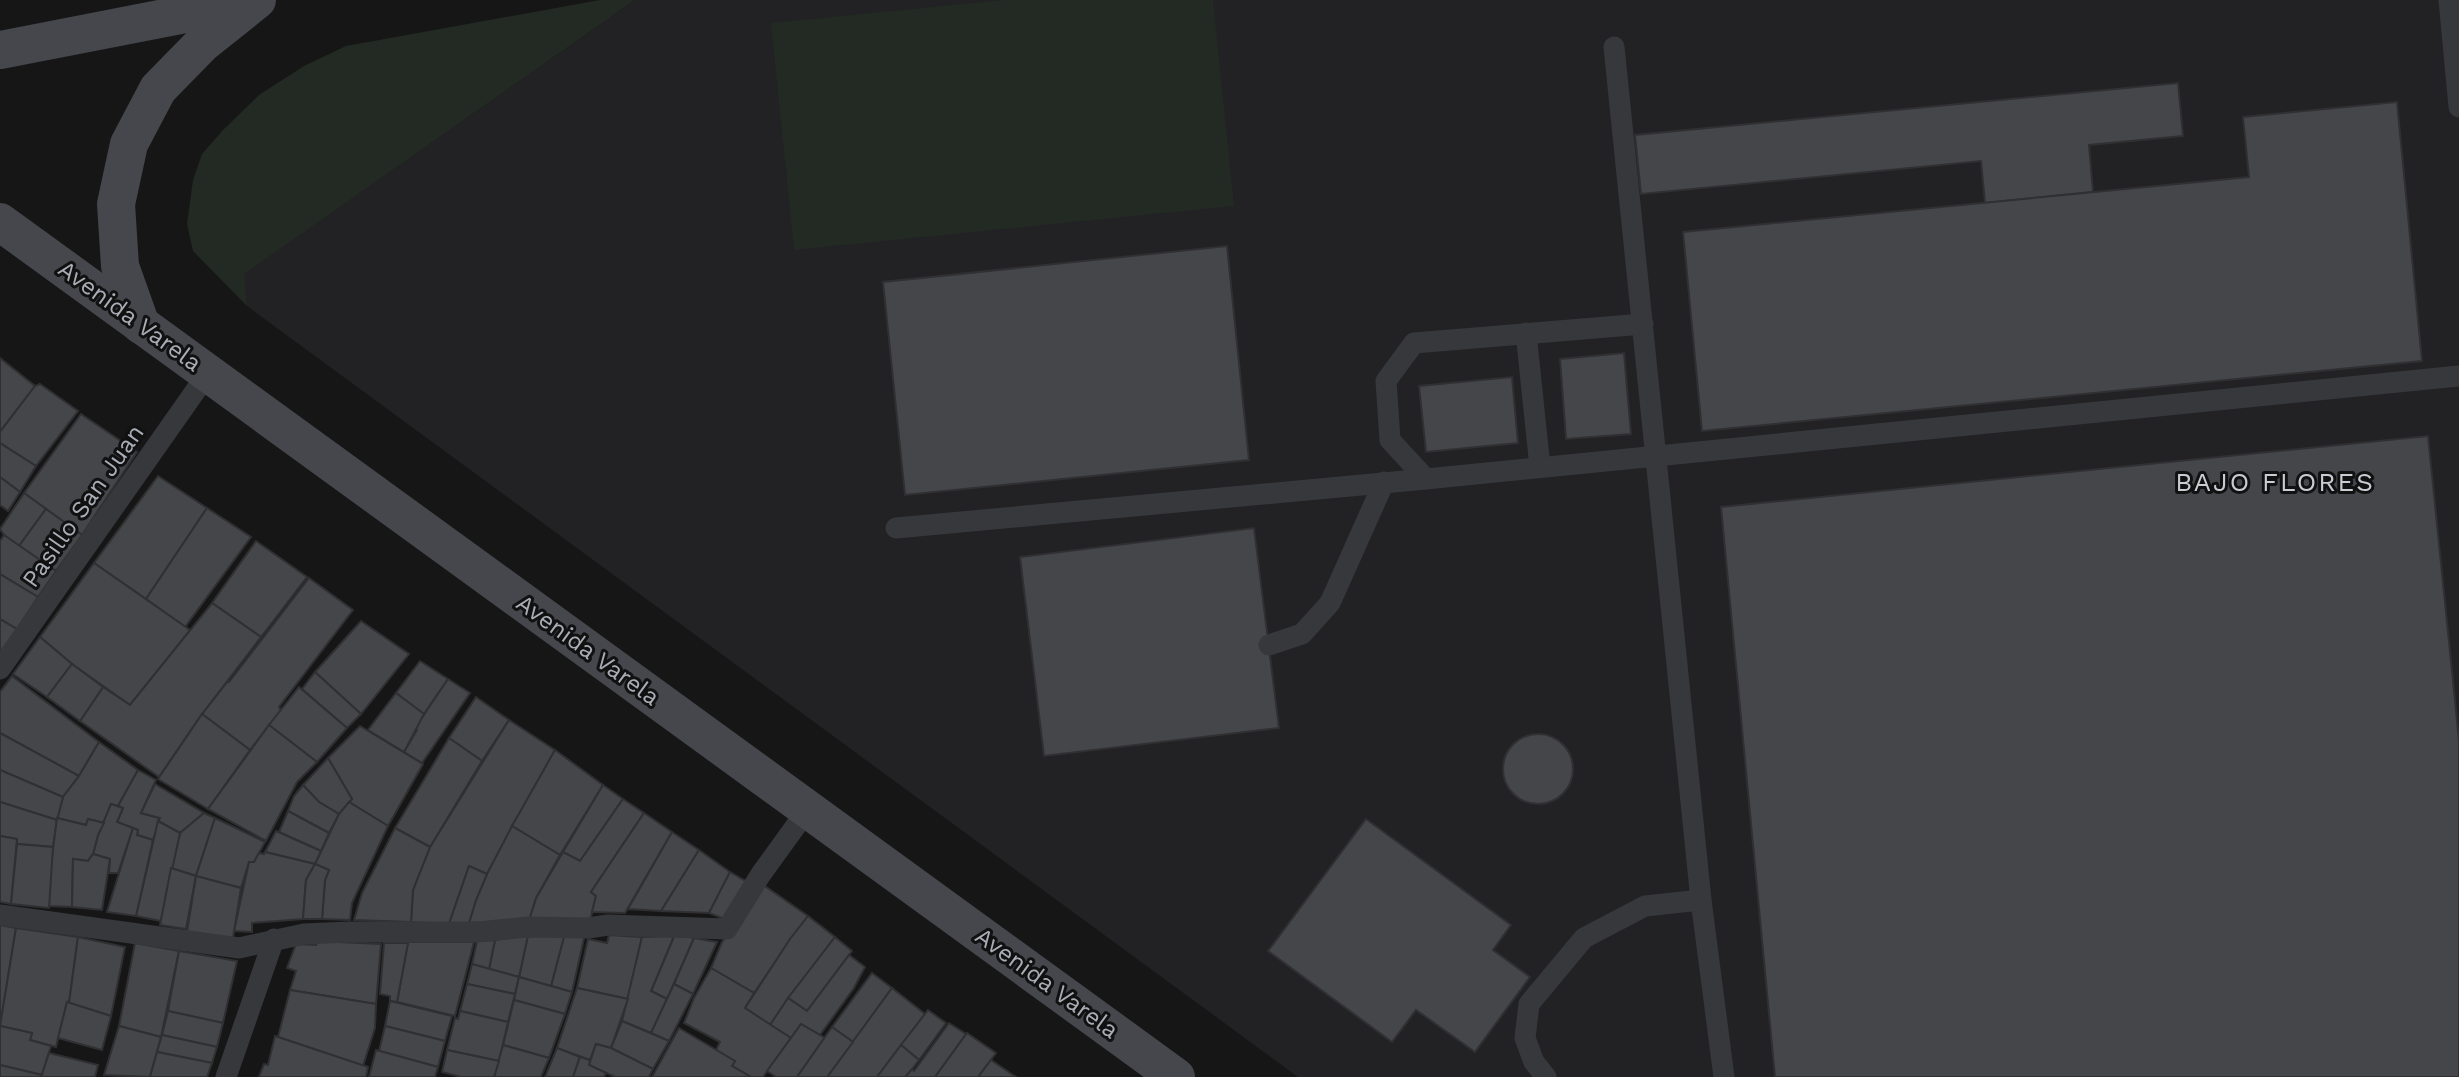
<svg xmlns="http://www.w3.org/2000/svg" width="2459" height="1077" font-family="'Work Sans',sans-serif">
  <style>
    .built { fill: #222224 }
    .green { fill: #222a23 }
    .building { fill: #45464a; stroke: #303033; stroke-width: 2 }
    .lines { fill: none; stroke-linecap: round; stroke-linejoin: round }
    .lane { stroke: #37383c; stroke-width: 21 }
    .secondary { stroke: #45474c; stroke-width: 38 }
    .labels { text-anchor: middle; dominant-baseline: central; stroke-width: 6; stroke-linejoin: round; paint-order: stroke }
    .street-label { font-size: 24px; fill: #a9adb6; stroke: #111112 }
    .neighbourhood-label { font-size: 26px; letter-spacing: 2px; fill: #c9ccd3; stroke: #111112 }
  </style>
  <rect width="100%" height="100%" fill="#161617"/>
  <polygon class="built" points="635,0 2459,0 2459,1077 1298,1077 247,306 243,274"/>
  <g class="green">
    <polygon points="600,0 635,0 244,274 247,306 193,251 187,224 193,180 202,154 223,130 259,95 304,66 346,46"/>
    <polygon points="1004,0 1213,0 1234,206 794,250 771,23"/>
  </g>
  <g class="building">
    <polygon points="2178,83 2183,136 2089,145 2093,192 1985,203 1981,161 1641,194 1635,135"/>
    <polygon points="2397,102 2422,361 1702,431 1683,232 2249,177 2243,117"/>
    <polygon points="1227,246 1249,460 905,495 883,282"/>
    <polygon points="1624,353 1631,434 1566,439 1560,359"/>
    <polygon points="0,358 35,386 0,432"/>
    <polygon points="1512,377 1518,443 1426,452 1419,386"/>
    <polygon points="40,384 78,411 36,466 0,443 0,432 35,386"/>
    <polygon points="81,414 137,452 82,535 24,493"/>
    <polygon points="2428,436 2459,740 2459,1077 1775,1077 1721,507"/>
    <polygon points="0,443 36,466 20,492 0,477"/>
    <polygon points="158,476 207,508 146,599 94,563"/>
    <polygon points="0,477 20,492 8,511 0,505"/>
    <polygon points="24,493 46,509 19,546 4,535 0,529"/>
    <polygon points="207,508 251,537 185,627 146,599"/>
    <polygon points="46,509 82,535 56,571 19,546"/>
    <polygon points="1254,528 1279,728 1044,756 1020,557"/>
    <polygon points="4,535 56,571 38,597 0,574 0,541"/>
    <polygon points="256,541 307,577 261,637 212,603"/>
    <polygon points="94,563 190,630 130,705 72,664 40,637"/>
    <polygon points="0,574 38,597 17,629 0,619"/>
    <polygon points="309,578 353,610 279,707 281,710 250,750 202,714 228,681 229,682"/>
    <polygon points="212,603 261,637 202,714 159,777 80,721 103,687 130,705"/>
    <polygon points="0,619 17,629 0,654"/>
    <polygon points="361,621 409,654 361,714 315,672"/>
    <polygon points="40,637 72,664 47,697 13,674"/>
    <polygon points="420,661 448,679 424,714 396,693"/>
    <polygon points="72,664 103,687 80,721 47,697"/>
    <polygon points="315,672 361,714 347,728 302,689"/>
    <polygon points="12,676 99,742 79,776 0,733 0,692"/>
    <polygon points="448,679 470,693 422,763 404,752 417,730 415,728"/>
    <polygon points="299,687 347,728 317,762 269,725"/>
    <polygon points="396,693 424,714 404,752 368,730"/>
    <polygon points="476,697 509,720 482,761 449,738"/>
    <polygon points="202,714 250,750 208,809 158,779"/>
    <polygon points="509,720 555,750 487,874 469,866 449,924 411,922 413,890 430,847"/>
    <polygon points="269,725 317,762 297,782 266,841 208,809"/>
    <polygon points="360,726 423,764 388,826 349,802 352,799 328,758"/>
    <polygon points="0,733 79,776 63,797 0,770"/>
    <circle cx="1538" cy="769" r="35"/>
    <polygon points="449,738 482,761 430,847 395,828"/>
    <polygon points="99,742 138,770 118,806 111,804 104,823 88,819 86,825 57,818 63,797 79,776"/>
    <polygon points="555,750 603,785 560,855 512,826"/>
    <polygon points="328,758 352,799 339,814 319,802 303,785"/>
    <polygon points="0,770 63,797 57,820 0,802"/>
    <polygon points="138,770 156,780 141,813 160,818 153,840 137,835 138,830 117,822 123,808 118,806"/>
    <polygon points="155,784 204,813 180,833 158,821 160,818 141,813"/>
    <polygon points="303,785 319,802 339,814 329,833 288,811 294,796"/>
    <polygon points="603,785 623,799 580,861 563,852"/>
    <polygon points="623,799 644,813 591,892 596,896 589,926 529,920 536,898 563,852 580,861"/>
    <polygon points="0,802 57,820 53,847 17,844 17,839 0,836"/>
    <polygon points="349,802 388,826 352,903 350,920 322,919 325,880 329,870 315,864 339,814"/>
    <polygon points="111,804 123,808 117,822 133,828 118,873 109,873 110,859 93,854 98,835"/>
    <polygon points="288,811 329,833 321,851 279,832"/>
    <polygon points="204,813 215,818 196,876 171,868 180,833"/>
    <polygon points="644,813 672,832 625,913 592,912 596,896 591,892"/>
    <polygon points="57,818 86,825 88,819 104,823 98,835 93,854 88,861 73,859 72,907 49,906 51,864"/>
    <polygon points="215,818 265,842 254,862 249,862 241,888 196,876"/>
    <polygon points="1366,819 1511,925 1493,950 1530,977 1475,1052 1416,1010 1392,1042 1268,951"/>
    <polygon points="158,821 180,833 161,921 136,916"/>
    <polygon points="512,826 560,855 536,898 529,920 469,923 476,900 487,874"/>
    <polygon points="133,828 138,830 137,835 153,840 136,916 107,912"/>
    <polygon points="395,828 430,847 413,890 411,922 354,920 362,893"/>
    <polygon points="276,831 321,851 315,864 265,852"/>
    <polygon points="672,832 699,850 661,911 628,909"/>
    <polygon points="0,836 17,839 11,904 0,902"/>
    <polygon points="17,844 53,847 49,908 11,904"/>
    <polygon points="699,850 730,872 709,913 661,911"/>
    <polygon points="265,852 315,864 306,880 303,919 252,923 252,932 234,931 249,862 254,862 259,853 264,854"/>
    <polygon points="93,854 110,859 102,910 72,907 73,859 88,861"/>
    <polygon points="315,864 329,870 325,880 322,919 303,919 306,880"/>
    <polygon points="469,866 487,874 476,900 468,926 449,924"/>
    <polygon points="171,868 196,876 186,929 160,925"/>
    <polygon points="730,872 747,882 727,920 709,913"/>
    <polygon points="196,876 241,888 233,938 187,932"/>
    <polygon points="762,884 808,916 754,993 711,968 722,942"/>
    <polygon points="808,916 835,937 770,1025 745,1008 790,939"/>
    <polygon points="0,925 16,928 0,1027"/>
    <polygon points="16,928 78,937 69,1003 67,1002 56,1047 30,1040 32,1033 0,1026"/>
    <polygon points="565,932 585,934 572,992 551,986"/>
    <polygon points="565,933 551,986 519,977 528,935"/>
    <polygon points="675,934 694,938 667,999 651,991"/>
    <polygon points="528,935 519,977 489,969 495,940"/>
    <polygon points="609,935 642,937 628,999 577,988 588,939 607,943"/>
    <polygon points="674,936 651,991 667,999 651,1033 622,1021 642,937"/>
    <polygon points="78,937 125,947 111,1016 69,1003"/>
    <polygon points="835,937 852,951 807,1011 788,998"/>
    <polygon points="694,938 717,942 693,994 674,984"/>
    <polygon points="495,940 489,969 472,964 477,941"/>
    <polygon points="317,941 381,944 376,1004 290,990 296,971 287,968 296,944 316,945"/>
    <polygon points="408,942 474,942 455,1016 397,1002"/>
    <polygon points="135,943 179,951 161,1037 119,1026"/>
    <polygon points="384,943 408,943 397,1002 390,1001 390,996 380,994"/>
    <polygon points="179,951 237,961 223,1023 168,1011"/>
    <polygon points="849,955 865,967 854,988 820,1035 801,1024 791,1038 770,1025 788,998 807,1011"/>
    <polygon points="472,964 519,977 515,994 467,984"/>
    <polygon points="711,968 754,993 745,1008 791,1038 763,1077 751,1077 732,1066 735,1061 716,1050 720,1042 684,1023 694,998"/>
    <polygon points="872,973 892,988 853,1042 832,1027"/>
    <polygon points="519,977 572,992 565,1014 514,1000"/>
    <polygon points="467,984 515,994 508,1022 460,1011"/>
    <polygon points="674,984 693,994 669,1041 651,1033"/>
    <polygon points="577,988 628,999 611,1048 596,1044 590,1060 557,1048"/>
    <polygon points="892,988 925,1014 877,1077 827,1077"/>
    <polygon points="290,990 376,1004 375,1028 363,1066 278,1037"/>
    <polygon points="514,1000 565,1014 549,1058 503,1045"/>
    <polygon points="390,1001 452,1016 445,1041 385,1026"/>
    <polygon points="67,1002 111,1016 102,1050 58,1038"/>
    <polygon points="928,1010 946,1023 919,1060 901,1045"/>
    <polygon points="168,1011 223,1023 217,1047 162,1035"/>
    <polygon points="460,1011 508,1022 499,1061 447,1050 455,1018 458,1019"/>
    <polygon points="622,1021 669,1041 653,1069 611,1048"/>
    <polygon points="949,1023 966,1034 935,1077 905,1077 912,1069 914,1071"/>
    <polygon points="801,1024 825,1038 797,1077 776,1077 767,1071"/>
    <polygon points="0,1026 32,1033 30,1040 51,1046 42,1075 0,1065"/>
    <polygon points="119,1026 161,1037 150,1077 104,1075"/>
    <polygon points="385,1026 445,1041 438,1067 379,1051"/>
    <polygon points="832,1027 853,1042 827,1077 797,1077"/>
    <polygon points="679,1028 735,1061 732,1066 751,1077 652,1077"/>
    <polygon points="967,1033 996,1053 978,1077 935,1077"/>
    <polygon points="162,1035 217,1047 212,1063 157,1052"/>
    <polygon points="275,1036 368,1067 366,1077 259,1077 264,1064 268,1065"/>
    <polygon points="596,1044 611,1048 653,1069 649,1077 615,1077 589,1065"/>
    <polygon points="503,1045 549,1058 541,1077 494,1077"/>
    <polygon points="901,1045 919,1060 912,1069 905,1077 877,1077"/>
    <polygon points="557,1048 580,1057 573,1077 545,1077"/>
    <polygon points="376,1050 438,1067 435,1077 369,1077"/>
    <polygon points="447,1050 499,1061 494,1077 461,1077 442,1072"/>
    <polygon points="157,1052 212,1063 207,1077 150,1077"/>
    <polygon points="49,1053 98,1065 95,1077 41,1077"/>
    <polygon points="580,1057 590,1060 589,1065 606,1073 604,1077 573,1077"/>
    <polygon points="991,1060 1016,1077 978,1077"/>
    <polygon points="0,1065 42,1075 41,1077 0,1077"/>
  </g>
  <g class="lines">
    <g class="lane">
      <polyline points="2449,0 2459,107"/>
      <polyline points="1614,47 1701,900 1724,1077"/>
      <polyline points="1526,333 1540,467"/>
      <polyline points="1426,479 1390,440 1386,381 1414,343 1643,324"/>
      <polyline points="896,528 1426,479 2459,376"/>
      <polyline points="1269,645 1302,634 1330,603 1384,482"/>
      <polyline points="0,669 208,373"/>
      <polyline points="0,915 239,948 304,934 349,932 478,932 528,927 588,928 608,925 727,929 761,874 808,809"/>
      <polyline points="226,1077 274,939"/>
      <polyline points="1546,1077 1534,1062 1525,1038 1529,1004 1584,938 1645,906 1701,900"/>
    </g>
    <g class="secondary">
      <polyline points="0,50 252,1"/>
      <polyline points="0,222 1176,1077"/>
      <polyline points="141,325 120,266 116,204 129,144 158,89 202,44 257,0"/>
    </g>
  </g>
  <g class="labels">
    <g class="street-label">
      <text transform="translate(130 316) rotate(36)">Avenida Varela</text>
      <text transform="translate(83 506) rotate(-55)">Pasillo San Juan</text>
      <text transform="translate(588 650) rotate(36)">Avenida Varela</text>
      <text transform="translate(1047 983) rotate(36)">Avenida Varela</text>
    </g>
    <g class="neighbourhood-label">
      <text x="2275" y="482">BAJO FLORES</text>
    </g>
  </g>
</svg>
